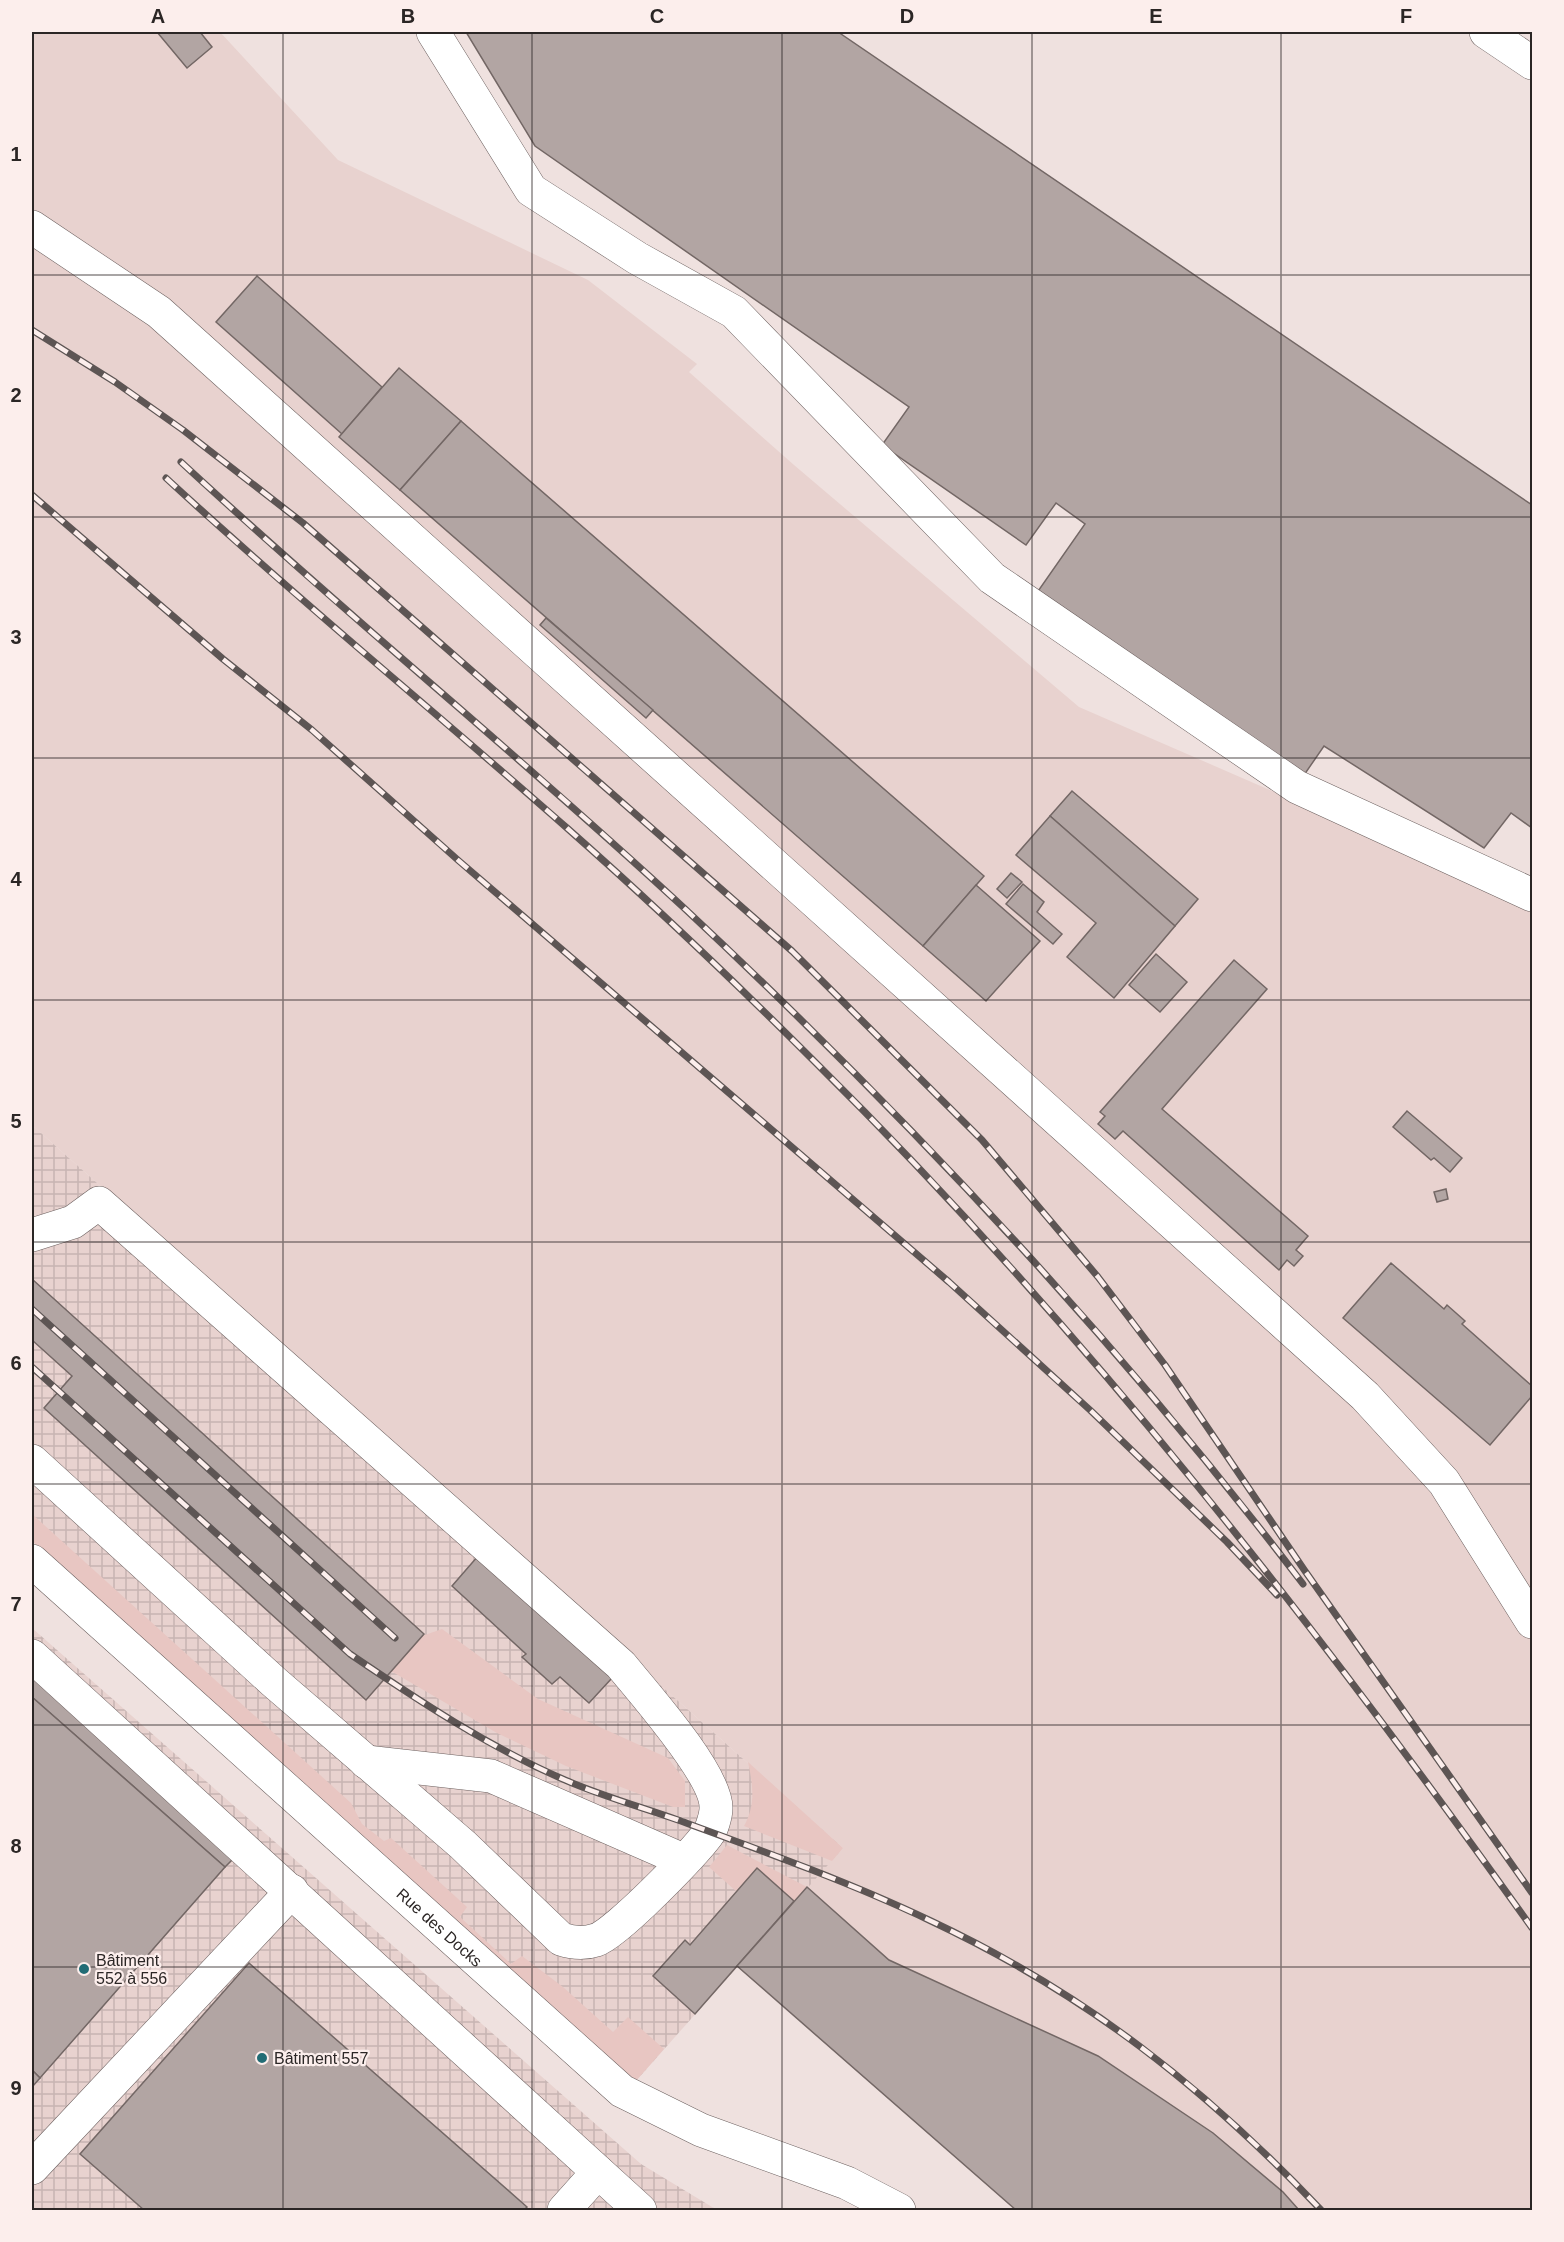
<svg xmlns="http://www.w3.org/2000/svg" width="1564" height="2242" font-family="Arial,sans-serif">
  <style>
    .built { fill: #e8d2cf }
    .industrial { fill: url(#industrial-grid) }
    .grass { fill: #e8c6c2 }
    .building { fill: #b2a5a3; stroke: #736765; stroke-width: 1.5 }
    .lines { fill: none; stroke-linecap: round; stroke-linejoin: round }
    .minor-casing { stroke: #6c605f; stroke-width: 34 }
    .minor { stroke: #fff; stroke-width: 33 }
    .rail-casing { stroke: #5d5554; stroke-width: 7 }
    .rail { stroke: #fceeec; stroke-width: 4.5; stroke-dasharray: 14; stroke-linecap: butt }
    .grid { fill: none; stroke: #2b2625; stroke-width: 1.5; stroke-opacity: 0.55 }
    .poi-dot { fill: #226c75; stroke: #fceeec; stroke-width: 2 }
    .labels { text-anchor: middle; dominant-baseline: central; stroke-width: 4.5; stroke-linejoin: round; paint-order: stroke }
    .street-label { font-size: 16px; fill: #2b2625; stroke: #fceeec }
    .poi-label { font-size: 16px; fill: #2b2625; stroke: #fceeec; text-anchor: start }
    .neatline { fill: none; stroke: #2b2625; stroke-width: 2 }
    .grid-label { font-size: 20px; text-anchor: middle; font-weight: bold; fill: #2b2625 }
  </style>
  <defs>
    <pattern id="industrial-grid" width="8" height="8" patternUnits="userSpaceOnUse" patternTransform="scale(1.5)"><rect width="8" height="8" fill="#e8d2cf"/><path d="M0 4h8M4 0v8" fill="none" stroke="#c7b4b2"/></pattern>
  </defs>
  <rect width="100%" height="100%" fill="#efe1df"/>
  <polygon class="built" points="32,32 220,32 338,160 588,280 697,364 689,372 794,465 1079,707 1532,904 1532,2210 1299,2210 1283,2192 889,1960 807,1887 727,1845 843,1848 32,1125"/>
  <g class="industrial">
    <polygon points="32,1125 843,1848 635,2082 32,1541"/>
    <polygon points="32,1628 641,2164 717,2210 32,2210"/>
  </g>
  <g class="grass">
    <polygon points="32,1514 351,1803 362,1824 384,1841 391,1838 467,1907 460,1917 511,1964 522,1956 563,1987 613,2032 628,2017 664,2049 635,2082 32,1541"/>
    <polygon points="442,1629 538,1699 668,1758 685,1781 685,1807 673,1807 566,1766 497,1733 391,1671 422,1636"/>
    <path d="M748,1762L843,1848L832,1861L744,1826C756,1805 753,1785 748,1762Z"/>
    <polygon points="727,1845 807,1887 794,1901 757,1869 737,1892 709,1867"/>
  </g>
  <g class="building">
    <polygon points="157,32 200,32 212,47 187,68"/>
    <polygon points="466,32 838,32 1532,505 1532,828 1511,813 1484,848 1324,746 1302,778 1036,594 1085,524 1056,503 1026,545 882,445 909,407 535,146"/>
    <polygon points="257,276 382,387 342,434 216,322"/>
    <polygon points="399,368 461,421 400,490 339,437"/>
    <polygon points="461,421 984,876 923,946 400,490"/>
    <polygon points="546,618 653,710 646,718 540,625"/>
    <polygon points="1072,791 1198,899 1175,926 1050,816"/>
    <polygon points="1050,816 1175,926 1114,998 1067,957 1096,923 1016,855"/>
    <polygon points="1011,873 1022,882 1007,898 997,889"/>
    <polygon points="1023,884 1044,902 1037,912 1062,934 1053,944 1006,904"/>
    <polygon points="976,885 1040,941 986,1001 923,946"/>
    <polygon points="1156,954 1187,982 1160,1012 1129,985"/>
    <polygon points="1234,960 1267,989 1162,1109 1308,1236 1296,1250 1303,1256 1294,1266 1287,1260 1279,1270 1123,1131 1115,1139 1098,1124 1105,1116 1100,1112"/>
    <polygon points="1407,1111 1462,1158 1450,1172 1434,1158 1431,1160 1393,1127"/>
    <polygon points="1446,1189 1448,1199 1437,1202 1434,1192"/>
    <polygon points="1391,1263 1444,1309 1447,1305 1465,1321 1462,1324 1532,1386 1532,1396 1490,1445 1343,1318"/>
    <polygon points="32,1279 424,1634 366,1700 44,1408 72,1376 32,1340"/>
    <polygon points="478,1556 612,1678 589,1703 560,1677 552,1684 522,1657 526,1654 452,1586"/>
    <polygon points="32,1675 236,1856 225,1867 32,1697"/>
    <polygon points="32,1697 225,1867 40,2078 32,2070"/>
    <polygon points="757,1868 794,1901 695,2014 653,1976 685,1940 690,1945"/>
    <polygon points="807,1887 889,1960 1098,2056 1213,2133 1283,2192 1299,2210 1016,2210 737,1966"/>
    <polygon points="249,1963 527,2207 524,2210 144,2210 80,2154"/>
    <polygon points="32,2070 40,2078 32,2087"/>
  </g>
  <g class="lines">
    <g class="minor-casing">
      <g id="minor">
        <polyline points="433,32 531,190 637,258 734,312 992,578 1297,787 1532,895"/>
        <polyline points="1486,32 1532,63"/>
        <polyline points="32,227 159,312 1365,1396 1444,1482 1532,1622"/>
        <path d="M32,1235L73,1222L99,1203L621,1665C643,1692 717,1775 716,1808C716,1815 712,1829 708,1834C693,1854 617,1933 596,1940C584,1944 573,1943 561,1939L463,1845L274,1682L32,1461"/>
        <path id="s1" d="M32,1561L622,2091L701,2130L847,2183L899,2210"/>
        <polyline points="32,1656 640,2210"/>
        <polyline points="366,1762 491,1776 683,1860"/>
        <polyline points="32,2168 292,1891"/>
        <polyline points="564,2210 598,2172"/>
      </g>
    </g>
    <use href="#minor" class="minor"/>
    <g class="rail-casing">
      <g id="rail">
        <polyline points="32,330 115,382 183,430 303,523 792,951 982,1140 1098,1277 1165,1365 1305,1571 1532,1893"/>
        <path d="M181,462C345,614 519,755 683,907C907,1116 1117,1340 1303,1584"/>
        <path d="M166,478C296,598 433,710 567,828C652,903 735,982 815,1062C1083,1327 1314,1622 1532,1928"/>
        <polyline points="32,495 223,659 312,730 459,861 949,1282 1090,1410 1227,1542 1277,1595"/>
        <polyline points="32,1309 395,1638"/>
        <path d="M32,1367L350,1654C419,1701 489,1747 565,1780C602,1796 641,1807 678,1820C763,1851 849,1882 931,1921C1086,1994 1204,2087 1321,2210"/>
      </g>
    </g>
    <use href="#rail" class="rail"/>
  </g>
  <path class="grid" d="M283,32V2210M532,32V2210M782,32V2210M1032,32V2210M1281,32V2210M32,275H1532M32,517H1532M32,758H1532M32,1000H1532M32,1242H1532M32,1484H1532M32,1725H1532M32,1967H1532"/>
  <g class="poi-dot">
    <circle cx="84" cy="1969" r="6"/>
    <circle cx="262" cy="2058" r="6"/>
  </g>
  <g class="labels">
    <g class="street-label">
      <text stroke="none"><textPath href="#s1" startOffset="548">Rue des Docks</textPath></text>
    </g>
    <g class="poi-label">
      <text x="96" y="1960">Bâtiment<tspan x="96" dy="18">552 à 556</tspan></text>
      <text x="274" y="2058">Bâtiment 557</text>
    </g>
  </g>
  <rect width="1564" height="2242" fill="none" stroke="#fceeec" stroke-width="66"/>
  <rect x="33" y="33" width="1498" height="2176" class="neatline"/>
  <g class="grid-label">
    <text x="158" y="23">A</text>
    <text x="408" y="23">B</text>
    <text x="657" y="23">C</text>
    <text x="907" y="23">D</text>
    <text x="1156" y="23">E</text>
    <text x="1406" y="23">F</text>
    <text x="16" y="161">1</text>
    <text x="16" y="402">2</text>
    <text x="16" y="644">3</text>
    <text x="16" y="886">4</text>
    <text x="16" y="1128">5</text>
    <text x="16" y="1370">6</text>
    <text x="16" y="1611">7</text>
    <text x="16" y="1853">8</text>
    <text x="16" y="2095">9</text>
  </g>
</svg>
